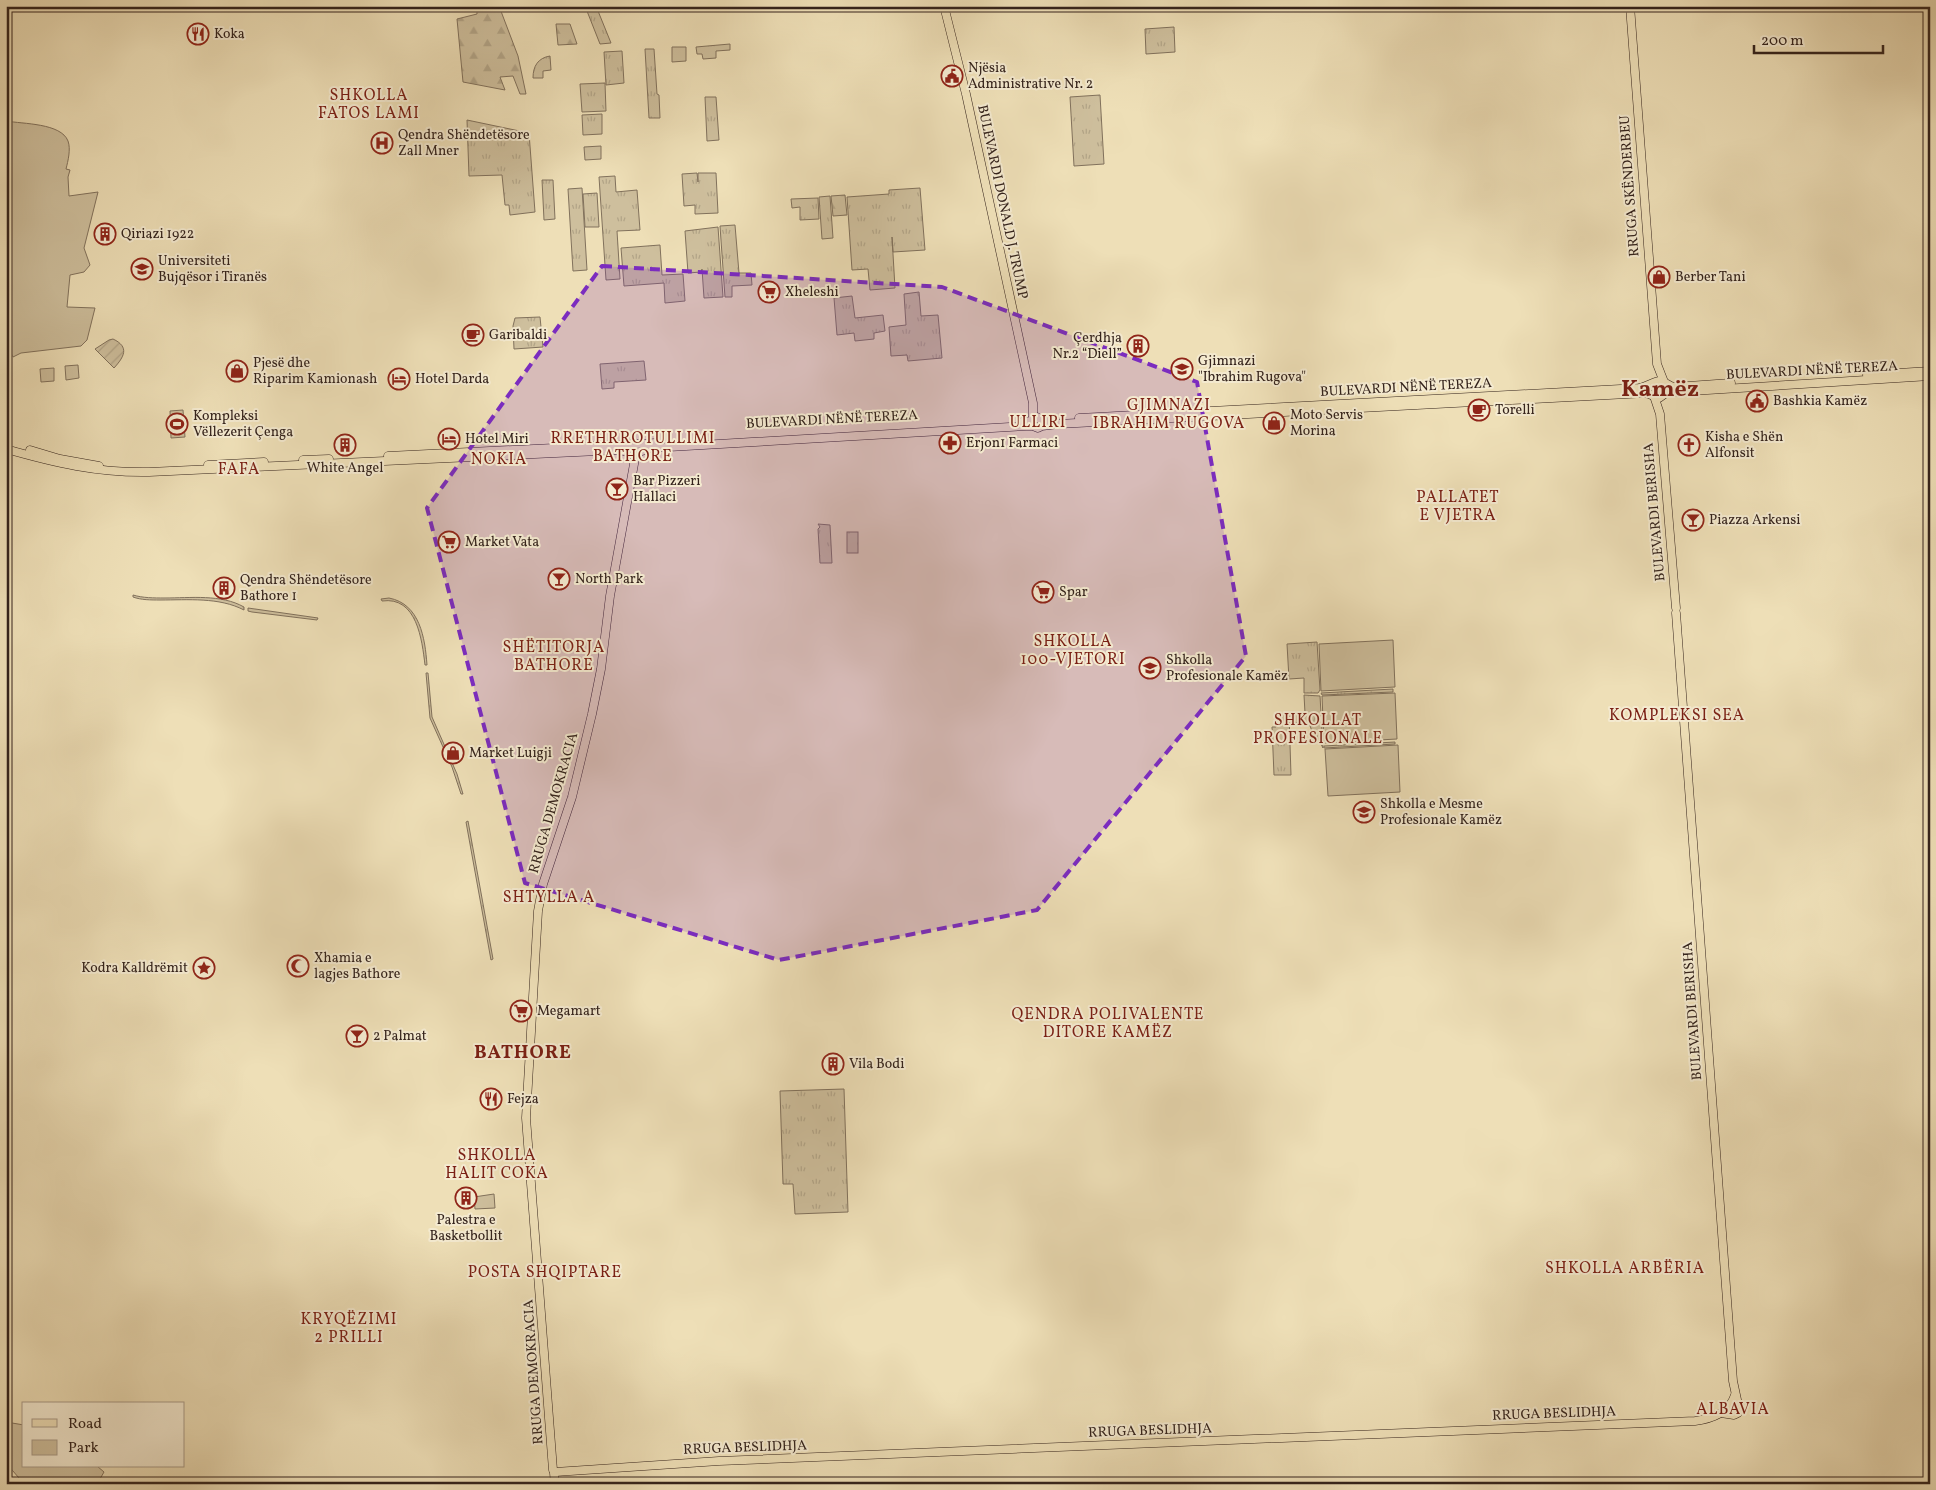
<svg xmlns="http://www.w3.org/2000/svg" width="1936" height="1490" font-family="Vollkorn,serif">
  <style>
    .grass { fill: url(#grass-tufts); stroke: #81715c }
    .forest { fill: url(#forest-firs); stroke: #81715c }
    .park { fill: #cebf9d; stroke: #81715c }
    .garden { fill: url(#garden-furrows); stroke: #81715c }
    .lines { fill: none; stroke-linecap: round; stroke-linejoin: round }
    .major-casing { stroke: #34231c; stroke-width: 9 }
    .major { stroke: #eedfb7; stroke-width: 8 }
    .marked { fill: #7b2cbf; fill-opacity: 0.2; stroke: #7b2cbf; stroke-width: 4; stroke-dasharray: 10 6; stroke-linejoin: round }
    .labels { text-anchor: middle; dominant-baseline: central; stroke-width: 4; stroke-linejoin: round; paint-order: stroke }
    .poi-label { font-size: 14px; fill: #34231c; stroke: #f4ead0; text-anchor: start }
    .street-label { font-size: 14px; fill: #34231c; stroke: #f4ead0 }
    .quarter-label { font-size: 16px; letter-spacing: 1px; fill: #7a1f14; stroke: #f4ead0 }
    .district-label { font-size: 19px; font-weight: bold; letter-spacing: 1px; fill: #7a1f14; stroke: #f4ead0 }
    .town-label { font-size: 24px; font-weight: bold; fill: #7a1f14; stroke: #f4ead0 }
  </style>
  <defs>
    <pattern id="grass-tufts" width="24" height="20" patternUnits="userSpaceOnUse" patternTransform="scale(1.25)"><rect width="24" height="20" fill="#cebf9d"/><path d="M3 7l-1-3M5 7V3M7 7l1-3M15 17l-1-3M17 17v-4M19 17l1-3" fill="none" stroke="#b2a487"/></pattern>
    <pattern id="forest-firs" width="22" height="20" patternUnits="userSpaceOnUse" patternTransform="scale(1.25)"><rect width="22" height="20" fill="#cebf9d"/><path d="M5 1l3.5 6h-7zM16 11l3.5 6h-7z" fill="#b2a487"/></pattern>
    <pattern id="garden-furrows" width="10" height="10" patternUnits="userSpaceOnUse" patternTransform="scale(1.25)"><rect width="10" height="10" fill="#cebf9d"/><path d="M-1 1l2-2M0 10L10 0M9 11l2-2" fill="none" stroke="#b2a487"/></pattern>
  </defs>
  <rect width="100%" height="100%" fill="#eedfb7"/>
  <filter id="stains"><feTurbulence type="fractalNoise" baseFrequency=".004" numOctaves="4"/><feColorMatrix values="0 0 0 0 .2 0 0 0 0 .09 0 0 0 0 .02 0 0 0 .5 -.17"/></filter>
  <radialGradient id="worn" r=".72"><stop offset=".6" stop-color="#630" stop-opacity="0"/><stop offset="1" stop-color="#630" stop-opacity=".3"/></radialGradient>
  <g class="grass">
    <polygon points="585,6 596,6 611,43 600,44"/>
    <polygon points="1174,27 1175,52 1146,54 1145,29"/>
    <polygon points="730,44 730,50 716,51 716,58 703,59 702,54 697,54 696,47"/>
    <polygon points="672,47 686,47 686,61 672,62"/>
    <polygon points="645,49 654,49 657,94 659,95 660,118 649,118"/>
    <polygon points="622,51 624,83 606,85 604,52"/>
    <path d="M550,56L551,70L543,71V78H533C533,66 538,58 550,56Z"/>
    <polygon points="605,83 606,111 582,112 580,84"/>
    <polygon points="1100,95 1104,164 1074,166 1070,97"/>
    <polygon points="705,97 716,97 719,140 707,141"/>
    <polygon points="602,114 602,134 583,135 582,115"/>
    <polygon points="467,120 529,133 535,212 510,215 509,205 505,205 502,175 469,176"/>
    <polygon points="601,146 601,159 585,160 584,147"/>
    <polygon points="697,173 698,182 698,173 716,173 718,213 695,214 695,205 684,206 682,174"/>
    <polygon points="615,176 616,192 637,190 640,230 617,231 620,279 606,280 599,177"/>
    <polygon points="542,180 553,180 555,219 544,220"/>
    <polygon points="582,188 587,270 573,271 568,189"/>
    <polygon points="920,188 925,250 893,252 892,237 895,288 870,290 868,269 852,270 847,197 889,194 889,190"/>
    <polygon points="597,193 599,227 585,227 583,194"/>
    <polygon points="830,196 833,238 822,239 819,197"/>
    <polygon points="818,198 819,219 800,220 800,207 792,208 791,199"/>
    <polygon points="735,225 739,273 751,273 752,285 732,286 732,297 725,297 720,226"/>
    <polygon points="718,227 723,297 704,298 702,269 701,272 688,273 685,231"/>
    <polygon points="660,245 662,275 683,274 685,301 665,303 664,283 624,286 621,248"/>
    <polygon points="919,292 921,316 938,315 942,358 908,361 907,355 891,356 889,327 906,325 904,294"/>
    <polygon points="852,296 855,318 883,315 885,331 874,333 874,339 855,341 854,333 837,335 834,298"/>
    <polygon points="540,317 543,347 514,349 513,326 515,318"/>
    <polygon points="644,361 646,380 614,382 614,388 602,389 600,364"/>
    <polygon points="818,524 830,525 832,563 820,563 818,529 820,527"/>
    <rect x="847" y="532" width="11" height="21"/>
    <path d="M133,595C143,598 154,598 164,598C191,598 221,594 244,607V610C219,597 188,600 160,600C151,600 141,600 133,597Z"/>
    <path d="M389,598C420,604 425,638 427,665H425C422,640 417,596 382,601L381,599Z"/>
    <polygon points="248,608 318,618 317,620 252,612 248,611"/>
    <polygon points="1317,642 1320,690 1318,693 1304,693 1304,678 1289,679 1287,644"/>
    <polygon points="426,673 428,673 432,717 457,774 463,794 461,794 452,767 430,718"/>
    <polygon points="1393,689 1393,692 1322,695 1321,693"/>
    <polygon points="1304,695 1320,696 1323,748 1316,734 1313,734 1309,723 1302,725 1295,722 1291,724 1290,713 1305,713"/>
    <polygon points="1275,714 1289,714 1291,775 1274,775 1272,727 1276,727"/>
    <polygon points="1395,742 1395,744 1324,748 1324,746"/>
    <polygon points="468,821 493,959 491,960 466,822"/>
    <polygon points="844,1089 848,1212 795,1214 793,1184 783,1184 780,1091"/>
  </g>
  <g class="forest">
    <polygon points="488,6 499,6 518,56 526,94 520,94 513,76 500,77 505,90 463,82 457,19 477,14 477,9"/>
    <polygon points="556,24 570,24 577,44 558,45"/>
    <polygon points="845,195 847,215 833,216 831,196"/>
  </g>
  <g class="park">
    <path d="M6,121C23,124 61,123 68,141C71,149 68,161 66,169L70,170L68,177L69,196L98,192L84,248L90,265L84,272L70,275L67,307L95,308L87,340L81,346L21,353L13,357L6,344Z"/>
    <polygon points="78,365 79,378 66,380 65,366"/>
    <polygon points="54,368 54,381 41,382 40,369"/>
    <polygon points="183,410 185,437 171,438 170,411"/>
    <polygon points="1393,640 1395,687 1321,691 1319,644"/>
    <polygon points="1395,693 1397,739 1324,743 1322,696"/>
    <polygon points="1398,745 1400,792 1328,796 1325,749"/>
    <polygon points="494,1194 495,1208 475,1209 474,1197"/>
    <polygon points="6,1422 24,1425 24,1466 97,1466 104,1472 97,1484 21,1484 19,1478 6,1463"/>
  </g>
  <path class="garden" d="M113,339C130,347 124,357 114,368L95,349L109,340Z"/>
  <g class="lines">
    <g class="major-casing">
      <g id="major">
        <polyline points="944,6 966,94 1033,403 1033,419"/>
        <polyline points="1630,6 1657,364 1664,382"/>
        <polyline points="1867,375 1930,371"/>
        <polyline points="1654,396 1660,414 1676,608"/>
        <path d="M1079,418L1639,388C1645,387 1656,381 1659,381C1665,381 1668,386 1674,387L1731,383"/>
        <polyline points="1022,422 1032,421 1037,417 1042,420 1055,420"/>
        <path d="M6,449C55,463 97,473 149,472L620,450L633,454L651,448L1026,426H1033L1038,428L1042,426L1058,424L1646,393L1659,398L1666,393L1675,392L1930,376"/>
        <polyline points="30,450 60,459 99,466"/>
        <polyline points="388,456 656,443"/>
        <polyline points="303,460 329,459"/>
        <polyline points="208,465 264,462"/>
        <polyline points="1676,613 1733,1381 1739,1409 1738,1413 1734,1415 1721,1413"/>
        <polyline points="553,1470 526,1118 538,911 543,884 572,797 592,714 601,669 610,596 636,453"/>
        <path d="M555,1472L719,1461L1695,1421C1712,1419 1730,1412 1735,1395"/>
        <polyline points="554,1473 555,1484"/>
      </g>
    </g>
    <use href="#major" class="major"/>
  </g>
  <path class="marked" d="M602,266L942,287L1197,382L1246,656L1037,910L779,960L525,883L427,508Z"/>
  <defs>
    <g id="restaurant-ring" transform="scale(1.125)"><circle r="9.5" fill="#f4ead0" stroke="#8f2418" stroke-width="1.5"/><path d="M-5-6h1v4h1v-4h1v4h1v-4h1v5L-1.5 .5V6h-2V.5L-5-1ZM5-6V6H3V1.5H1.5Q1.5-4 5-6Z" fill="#8f2418"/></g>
    <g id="civic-ring" transform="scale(1.125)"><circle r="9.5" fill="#f4ead0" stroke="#8f2418" stroke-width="1.5"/><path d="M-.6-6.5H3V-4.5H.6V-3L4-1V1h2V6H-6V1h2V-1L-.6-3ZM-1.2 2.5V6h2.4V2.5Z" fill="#8f2418"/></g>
    <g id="hospital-ring" transform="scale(1.125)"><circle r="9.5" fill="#f4ead0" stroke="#8f2418" stroke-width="1.5"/><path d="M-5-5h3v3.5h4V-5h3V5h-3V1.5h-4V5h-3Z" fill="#8f2418"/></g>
    <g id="building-ring" transform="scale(1.125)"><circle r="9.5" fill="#f4ead0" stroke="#8f2418" stroke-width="1.5"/><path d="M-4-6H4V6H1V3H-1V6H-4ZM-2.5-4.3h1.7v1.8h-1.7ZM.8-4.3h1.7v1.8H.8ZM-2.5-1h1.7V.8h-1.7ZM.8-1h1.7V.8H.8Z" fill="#8f2418"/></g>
    <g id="university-ring" transform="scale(1.125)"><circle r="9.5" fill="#f4ead0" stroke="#8f2418" stroke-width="1.5"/><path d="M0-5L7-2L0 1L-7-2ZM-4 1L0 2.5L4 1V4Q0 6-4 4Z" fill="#8f2418"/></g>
    <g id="shop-ring" transform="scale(1.125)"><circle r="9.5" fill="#f4ead0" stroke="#8f2418" stroke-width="1.5"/><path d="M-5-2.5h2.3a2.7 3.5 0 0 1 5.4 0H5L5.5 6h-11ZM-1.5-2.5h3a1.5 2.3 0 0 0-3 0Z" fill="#8f2418"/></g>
    <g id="supermarket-ring" transform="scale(1.125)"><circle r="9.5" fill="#f4ead0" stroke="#8f2418" stroke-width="1.5"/><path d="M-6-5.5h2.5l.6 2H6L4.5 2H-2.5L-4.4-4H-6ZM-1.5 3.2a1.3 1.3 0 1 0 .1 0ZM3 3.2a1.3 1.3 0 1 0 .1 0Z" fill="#8f2418"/></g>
    <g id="cafe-ring" transform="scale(1.125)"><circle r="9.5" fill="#f4ead0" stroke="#8f2418" stroke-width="1.5"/><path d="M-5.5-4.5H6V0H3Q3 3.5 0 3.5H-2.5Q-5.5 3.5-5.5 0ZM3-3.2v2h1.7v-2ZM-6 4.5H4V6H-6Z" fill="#8f2418"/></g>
    <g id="school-ring" transform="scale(1.125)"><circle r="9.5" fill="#f4ead0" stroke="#8f2418" stroke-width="1.5"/><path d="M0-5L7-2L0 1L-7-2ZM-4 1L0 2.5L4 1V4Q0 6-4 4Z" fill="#8f2418"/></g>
    <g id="hotel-ring" transform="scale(1.125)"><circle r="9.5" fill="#f4ead0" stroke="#8f2418" stroke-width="1.5"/><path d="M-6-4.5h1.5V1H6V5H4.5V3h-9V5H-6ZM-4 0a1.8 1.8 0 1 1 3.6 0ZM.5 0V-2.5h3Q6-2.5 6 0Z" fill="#8f2418"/></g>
    <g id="stadium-ring" transform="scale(1.125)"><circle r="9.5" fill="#f4ead0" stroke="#8f2418" stroke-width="1.5"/><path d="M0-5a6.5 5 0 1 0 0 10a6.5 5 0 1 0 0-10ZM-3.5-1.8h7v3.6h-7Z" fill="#8f2418"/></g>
    <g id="pharmacy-ring" transform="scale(1.125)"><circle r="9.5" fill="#f4ead0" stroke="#8f2418" stroke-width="1.5"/><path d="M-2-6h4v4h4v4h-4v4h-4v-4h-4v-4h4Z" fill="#8f2418"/></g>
    <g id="church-ring" transform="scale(1.125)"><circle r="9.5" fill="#f4ead0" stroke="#8f2418" stroke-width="1.5"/><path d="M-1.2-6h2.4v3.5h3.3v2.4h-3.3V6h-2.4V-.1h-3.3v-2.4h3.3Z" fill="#8f2418"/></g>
    <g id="bar-ring" transform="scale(1.125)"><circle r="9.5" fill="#f4ead0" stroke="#8f2418" stroke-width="1.5"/><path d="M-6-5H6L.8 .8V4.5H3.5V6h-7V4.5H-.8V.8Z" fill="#8f2418"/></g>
    <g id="mosque-ring" transform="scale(1.125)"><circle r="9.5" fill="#f4ead0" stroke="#8f2418" stroke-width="1.5"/><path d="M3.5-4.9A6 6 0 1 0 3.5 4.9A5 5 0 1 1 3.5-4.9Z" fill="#8f2418"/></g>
    <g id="sight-ring" transform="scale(1.125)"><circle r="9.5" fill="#f4ead0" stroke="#8f2418" stroke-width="1.5"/><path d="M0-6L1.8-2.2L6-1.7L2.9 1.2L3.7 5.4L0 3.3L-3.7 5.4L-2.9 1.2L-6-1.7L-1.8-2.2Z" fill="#8f2418"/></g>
  </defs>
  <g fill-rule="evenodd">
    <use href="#restaurant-ring" x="198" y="34"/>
    <use href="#civic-ring" x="952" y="76"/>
    <use href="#hospital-ring" x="382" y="143"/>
    <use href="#building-ring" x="105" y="234"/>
    <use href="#university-ring" x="142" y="269"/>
    <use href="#shop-ring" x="1659" y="277"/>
    <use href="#supermarket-ring" x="769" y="292"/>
    <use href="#cafe-ring" x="473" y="335"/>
    <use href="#building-ring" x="1138" y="346"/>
    <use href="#school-ring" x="1182" y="369"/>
    <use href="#shop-ring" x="237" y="371"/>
    <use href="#hotel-ring" x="399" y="379"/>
    <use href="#civic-ring" x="1757" y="401"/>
    <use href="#cafe-ring" x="1479" y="410"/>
    <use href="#shop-ring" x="1274" y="423"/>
    <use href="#stadium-ring" x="177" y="424"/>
    <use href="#hotel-ring" x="449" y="439"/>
    <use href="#pharmacy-ring" x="950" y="443"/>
    <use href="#building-ring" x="345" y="445"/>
    <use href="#church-ring" x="1689" y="445"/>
    <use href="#bar-ring" x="617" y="489"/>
    <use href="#bar-ring" x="1693" y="520"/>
    <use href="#supermarket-ring" x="449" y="542"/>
    <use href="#bar-ring" x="559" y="579"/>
    <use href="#building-ring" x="224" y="588"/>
    <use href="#supermarket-ring" x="1043" y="592"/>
    <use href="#school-ring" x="1150" y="668"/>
    <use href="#shop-ring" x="453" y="753"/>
    <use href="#school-ring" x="1364" y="812"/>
    <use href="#mosque-ring" x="298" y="966"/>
    <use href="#sight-ring" x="204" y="968"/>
    <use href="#supermarket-ring" x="521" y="1011"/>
    <use href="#bar-ring" x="357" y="1036"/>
    <use href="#building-ring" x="833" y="1064"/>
    <use href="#restaurant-ring" x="491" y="1099"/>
    <use href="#building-ring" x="466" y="1198"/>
  </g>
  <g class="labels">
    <g class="poi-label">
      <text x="214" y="34">Koka</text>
      <text x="968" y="68">Njësia<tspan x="968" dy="16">Administrative Nr. 2</tspan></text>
      <text x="398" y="135">Qendra Shëndetësore<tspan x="398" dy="16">Zall Mner</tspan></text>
      <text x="121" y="234">Qiriazi 1922</text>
      <text x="158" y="261">Universiteti<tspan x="158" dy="16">Bujqësor i Tiranës</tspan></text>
      <text x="1675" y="277">Berber Tani</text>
      <text x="785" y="292">Xheleshi</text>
      <text x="489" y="335">Garibaldi</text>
      <text x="1122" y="338" text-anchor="end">Çerdhja<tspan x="1122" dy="16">Nr.2 “Diell”</tspan></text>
      <text x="1198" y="361">Gjimnazi<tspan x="1198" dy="16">"Ibrahim Rugova"</tspan></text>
      <text x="253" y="363">Pjesë dhe<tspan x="253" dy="16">Riparim Kamionash</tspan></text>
      <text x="415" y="379">Hotel Darda</text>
      <text x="1773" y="401">Bashkia Kamëz</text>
      <text x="1495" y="410">Torelli</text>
      <text x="1290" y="415">Moto Servis<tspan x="1290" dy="16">Morina</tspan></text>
      <text x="193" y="416">Kompleksi<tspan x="193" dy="16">Vëllezerit Çenga</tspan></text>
      <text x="1705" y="437">Kisha e Shën<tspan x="1705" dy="16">Alfonsit</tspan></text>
      <text x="465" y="439">Hotel Miri</text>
      <text x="966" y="443">Erjon1 Farmaci</text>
      <text x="345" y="468" text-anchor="middle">White Angel</text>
      <text x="633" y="481">Bar Pizzeri<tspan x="633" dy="16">Hallaci</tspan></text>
      <text x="1709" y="520">Piazza Arkensi</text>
      <text x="465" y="542">Market Vata</text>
      <text x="575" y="579">North Park</text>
      <text x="240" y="580">Qendra Shëndetësore<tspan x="240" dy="16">Bathore 1</tspan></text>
      <text x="1059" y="592">Spar</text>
      <text x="1166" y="660">Shkolla<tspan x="1166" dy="16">Profesionale Kamëz</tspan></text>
      <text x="469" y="753">Market Luigji</text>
      <text x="1380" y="804">Shkolla e Mesme<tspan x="1380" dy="16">Profesionale Kamëz</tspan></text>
      <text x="314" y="958">Xhamia e<tspan x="314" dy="16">lagjes Bathore</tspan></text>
      <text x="188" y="968" text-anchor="end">Kodra Kalldrëmit</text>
      <text x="537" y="1011">Megamart</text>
      <text x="373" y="1036">2 Palmat</text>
      <text x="849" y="1064">Vila Bodi</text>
      <text x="507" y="1099">Fejza</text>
      <text x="466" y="1220" text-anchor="middle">Palestra e<tspan x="466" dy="16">Basketbollit</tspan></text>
    </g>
    <g class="street-label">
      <text transform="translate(1630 186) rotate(-94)">RRUGA SKËNDERBEU</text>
      <text transform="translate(1002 202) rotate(78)">BULEVARDI DONALD J. TRUMP</text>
      <text transform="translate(1812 371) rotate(-3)">BULEVARDI NËNË TEREZA</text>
      <text transform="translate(1406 388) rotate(-3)">BULEVARDI NËNË TEREZA</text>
      <text transform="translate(832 420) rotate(-3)">BULEVARDI NËNË TEREZA</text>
      <text transform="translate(1655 512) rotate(-95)">BULEVARDI BERISHA</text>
      <text transform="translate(554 803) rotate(-74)">RRUGA DEMOKRACIA</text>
      <text transform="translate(1693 1011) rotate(-94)">BULEVARDI BERISHA</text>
      <text transform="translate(534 1372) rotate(-94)">RRUGA DEMOKRACIA</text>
      <text transform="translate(1554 1414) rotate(-2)">RRUGA BESLIDHJA</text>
      <text transform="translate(1150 1431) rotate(-2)">RRUGA BESLIDHJA</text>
      <text transform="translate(745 1448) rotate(-2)">RRUGA BESLIDHJA</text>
    </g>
    <g class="quarter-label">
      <text x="369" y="96">SHKOLLA<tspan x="369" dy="18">FATOS LAMI</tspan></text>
      <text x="1169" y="406">GJIMNAZI<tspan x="1169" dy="18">IBRAHIM RUGOVA</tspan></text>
      <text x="1038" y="423">ULLIRI</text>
      <text x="633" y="439">RRETHRROTULLIMI<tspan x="633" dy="18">BATHORE</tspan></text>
      <text x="499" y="460">NOKIA</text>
      <text x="239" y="470">FAFA</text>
      <text x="1458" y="498">PALLATET<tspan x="1458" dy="18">E VJETRA</tspan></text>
      <text x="1073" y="642">SHKOLLA<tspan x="1073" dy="18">100-VJETORI</tspan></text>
      <text x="554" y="648">SHËTITORJA<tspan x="554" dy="18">BATHORE</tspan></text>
      <text x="1677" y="716">KOMPLEKSI SEA</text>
      <text x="1318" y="721">SHKOLLAT<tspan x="1318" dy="18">PROFESIONALE</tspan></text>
      <text x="549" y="898">SHTYLLA A</text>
      <text x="1108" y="1015">QENDRA POLIVALENTE<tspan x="1108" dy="18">DITORE KAMËZ</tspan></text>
      <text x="497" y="1156">SHKOLLA<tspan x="497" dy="18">HALIT COKA</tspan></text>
      <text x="1625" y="1269">SHKOLLA ARBËRIA</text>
      <text x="545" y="1273">POSTA SHQIPTARE</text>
      <text x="349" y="1320">KRYQËZIMI<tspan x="349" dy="18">2 PRILLI</tspan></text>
      <text x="1733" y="1410">ALBAVIA</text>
    </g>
    <g class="district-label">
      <text x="523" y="1053">BATHORE</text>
    </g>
    <g class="town-label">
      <text x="1660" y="390">Kamëz</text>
    </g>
  </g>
  <rect width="1936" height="1490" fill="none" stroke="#eedfb7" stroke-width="25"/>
  <rect x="8" y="8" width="1921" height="1475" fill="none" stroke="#34231c" stroke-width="2.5"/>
  <rect x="12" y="12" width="1911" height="1465" fill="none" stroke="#34231c"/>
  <rect x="22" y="1402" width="162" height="65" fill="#f4ead0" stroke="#a79a88"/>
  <rect x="32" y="1419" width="25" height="8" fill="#eedfb7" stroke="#a79a88"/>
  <text x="68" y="1428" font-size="15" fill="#34231c">Road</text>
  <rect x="32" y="1440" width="25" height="15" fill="#cebf9d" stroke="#a79a88"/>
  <text x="68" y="1452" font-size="15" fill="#34231c">Park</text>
  <path d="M1754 45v8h129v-8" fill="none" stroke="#34231c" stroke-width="2.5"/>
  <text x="1761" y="45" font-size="15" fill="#34231c" stroke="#f4ead0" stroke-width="4" paint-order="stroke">200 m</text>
  <rect width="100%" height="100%" filter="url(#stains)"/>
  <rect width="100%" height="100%" fill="url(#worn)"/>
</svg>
